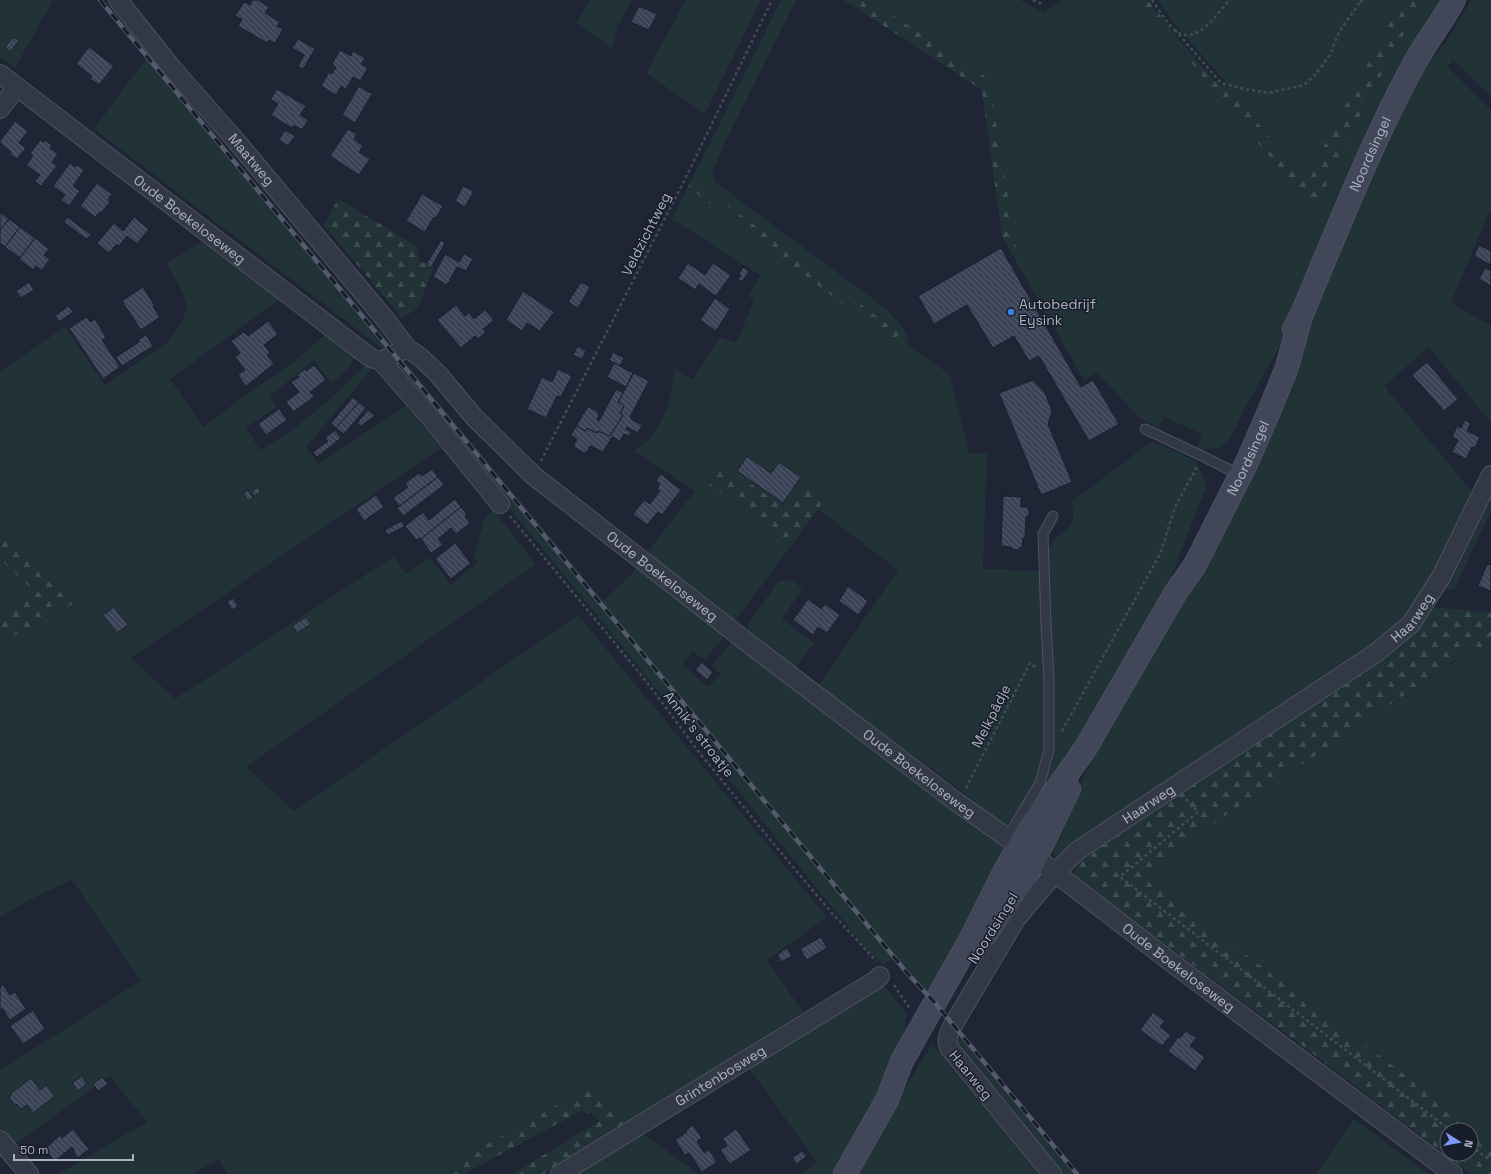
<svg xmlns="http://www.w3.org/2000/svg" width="1491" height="1174" font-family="'Space Grotesk',sans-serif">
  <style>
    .grass { fill: #223338 }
    .forest { fill: url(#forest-firs); fill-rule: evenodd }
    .building { fill: url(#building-back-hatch); stroke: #1a1f2c }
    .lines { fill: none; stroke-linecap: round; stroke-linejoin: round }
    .lane-casing { stroke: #4d5261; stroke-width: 11 }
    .street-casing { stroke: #4d5261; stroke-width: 20 }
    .secondary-casing { stroke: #4d5261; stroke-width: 24 }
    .path { stroke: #3f4e54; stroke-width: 2.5; stroke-dasharray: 3 3; stroke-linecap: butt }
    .lane { stroke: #333846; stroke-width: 9 }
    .street { stroke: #333846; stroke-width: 18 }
    .secondary { stroke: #414659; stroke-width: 22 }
    .rail-casing { stroke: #555b6d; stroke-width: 4.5 }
    .rail { stroke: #181d2a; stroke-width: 3; stroke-dasharray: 9; stroke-linecap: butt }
    .shop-dot { fill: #3f7fe0; stroke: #181d2a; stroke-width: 1.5 }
    .labels { text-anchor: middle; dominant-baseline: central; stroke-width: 3; stroke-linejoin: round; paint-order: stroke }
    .street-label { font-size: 14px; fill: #adb2c3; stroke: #181d2a }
    .poi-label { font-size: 14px; fill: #adb2c3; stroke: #181d2a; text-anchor: start }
  </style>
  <defs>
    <pattern id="forest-firs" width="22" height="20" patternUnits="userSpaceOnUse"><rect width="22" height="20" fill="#223338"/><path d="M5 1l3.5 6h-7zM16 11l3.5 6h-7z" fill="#3f4e53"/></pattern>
    <pattern id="building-back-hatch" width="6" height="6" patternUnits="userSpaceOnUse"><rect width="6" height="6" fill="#3b4356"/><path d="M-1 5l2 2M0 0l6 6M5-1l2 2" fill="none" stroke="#555c6d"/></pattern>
  </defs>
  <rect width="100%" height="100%" fill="#1f2535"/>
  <g class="grass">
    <polygon points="0,0 53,0 15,68 0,57"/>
    <polygon points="590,0 632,0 618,26 612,48 576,23"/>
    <polygon points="686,0 761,0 705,114 646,73"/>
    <path d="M781,0H796L724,144L712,173L715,182L885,308C895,319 909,329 908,345L949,374L969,453H987L983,569L1039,571C1041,601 1042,632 1044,662C1046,701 1050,742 1036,779C1031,793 1014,815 1005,828L958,788L818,686L898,570L818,509L826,495L808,483L786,510L725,465L709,485L791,546L735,621L647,553L695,491L635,451C641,446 648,440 653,434C668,416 672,390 675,368L692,380L720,337L736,343L754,301L749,296L760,275L672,219Z"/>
    <path d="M870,0H1020L1044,13L1063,0H1139L1309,204L1314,208L1317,207C1346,137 1384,70 1421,4L1415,0H1444L1285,337L1246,406L1230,439L1221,447L1214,449H1201L1197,447L1202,434L1165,417L1158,428L1140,418L1097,373L1084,380L1019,266L989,79Z"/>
    <polygon points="1159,0 1402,0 1308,175 1299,174 1231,88 1178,28 1158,1"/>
    <polygon points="1471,0 1491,0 1491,96 1453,60 1448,67 1491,110 1491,212 1489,212 1451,303 1491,326 1491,423 1429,347 1384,386 1474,494 1421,599 1405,620 1376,646 1062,859 1056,858 1052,852 1051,843 1107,730 1294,363 1347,229 1409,93 1432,58 1447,41"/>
    <polygon points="149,55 392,347 386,353 379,346 94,129"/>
    <path d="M206,239L284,296L170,379L203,427L247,394L294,362L329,331L357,355L346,370L331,384L314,360L270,396L276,407L246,428L260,450C302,428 336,393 370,361L374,366L306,447L318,464L406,406L441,448L131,658L175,699L393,557L406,574L430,558L451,585L478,562L474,556L485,518L493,510L536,564L246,767L294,811L578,615L827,917L767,960L803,1012L625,1123L587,1088L434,1174H227L219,1159L192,1174H58L147,1122L110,1076L14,1145L0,1129V1070L141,981L72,880L33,898L0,917V643L73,604L0,535V371L65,327L105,385L169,341L183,321L187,305L181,289L167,263Z"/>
    <path d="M404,361L603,601L639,567L727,634L704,660L693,651L682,664L708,687L721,674L712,665L734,639L1010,850L931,997L897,957L882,965L863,945C758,817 656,687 551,559C498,494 446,428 389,366Z"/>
    <path d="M1152,441L1196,461L1206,483V489L1194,517L1168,586L1093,721L1015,833L1043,784L1050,769L1054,750V684L1047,555C1051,531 1084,530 1070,502L1074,500Z"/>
    <polygon points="1491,488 1491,511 1454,590 1450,590 1446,589 1444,585"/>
    <polygon points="0,559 37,594 0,615"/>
    <polygon points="784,580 794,581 802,589 782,619 814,643 795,669 748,634 748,624 778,582"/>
    <polygon points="1474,648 1491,650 1491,1140 1145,878 1146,875 1226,815 1362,724"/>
    <path d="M884,986L907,1013C904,1023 904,1027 911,1034L836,1174H800L817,1162L749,1068Z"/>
    <polygon points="964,1033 1076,1174 1053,1174 950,1047"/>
    <polygon points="931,1046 934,1047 1039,1174 855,1174 898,1099"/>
    <polygon points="1354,1119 1428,1174 1316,1174"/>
    <polygon points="638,1130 698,1174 569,1174"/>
  </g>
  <g class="forest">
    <polygon points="844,0 870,0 989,79 1019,266 1002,236 982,90"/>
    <path d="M1139,0H1148L1196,60L1210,76L1218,84L1231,88L1298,174L1308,175L1313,166L1402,0H1415L1421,4C1384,70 1346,137 1317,207L1314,208L1309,204Z"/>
    <polygon points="692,178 899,333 894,343 688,187"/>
    <polygon points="338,199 417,246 419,261 434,266 418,308 402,318 324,225"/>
    <polygon points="725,465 786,509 808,483 826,495 818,509 791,546 709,485"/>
    <polygon points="0,535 73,604 0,643 0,615 37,594 0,559"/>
    <path d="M1434,607L1491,613V650L1474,648L1468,651L1362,724L1226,815L1146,875L1145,878L1491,1140V1174H1471L1304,1047L1073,876L1076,868L1093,846L1409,636ZM1447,1130H1471V1154H1447Z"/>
    <polygon points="587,1088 625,1123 544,1174 512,1174 600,1121 593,1114 581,1111 464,1174 434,1174"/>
  </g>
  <g class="building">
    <polygon points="253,0 258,0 269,7 265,13 280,22 277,26 283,29 275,43 269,40 267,43 238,26 242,19 235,16 244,2 250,5"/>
    <polygon points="639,6 657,14 649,30 631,22"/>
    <polygon points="13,37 19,41 10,52 5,47"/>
    <polygon points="298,39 315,49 303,69 298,66 304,55 292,48"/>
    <polygon points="89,47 114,66 99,85 90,79 92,76 76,64"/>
    <polygon points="340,50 351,56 353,51 365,58 361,64 368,68 360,81 353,77 346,89 341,86 336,95 321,86 329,72 332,74 336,67 332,64"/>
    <polygon points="359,86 372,94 355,123 342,115"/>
    <polygon points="277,89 306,106 300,115 308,120 302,130 294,125 292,128 271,115 278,104 271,99"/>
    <polygon points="15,121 28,131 19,143 26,148 17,159 10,154 11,152 0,143 0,141"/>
    <polygon points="348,129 357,134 354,139 363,146 359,152 370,159 359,175 330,156"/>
    <polygon points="285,130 295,136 288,146 279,140"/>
    <polygon points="40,140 43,142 44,140 52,145 50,148 58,154 52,162 57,166 41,186 35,181 40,175 26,165 33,156 30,154"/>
    <polygon points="70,163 75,167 77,165 84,170 73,186 80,191 69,206 61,200 65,195 53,186"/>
    <polygon points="97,183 112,194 108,200 110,202 101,213 100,212 95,217 80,206"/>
    <polygon points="463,186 474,191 465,207 455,201"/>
    <polygon points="422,194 443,206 436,218 434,217 425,232 406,221"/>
    <polygon points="0,212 9,219 0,230"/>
    <polygon points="67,217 92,235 86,239 64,222"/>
    <polygon points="134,217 149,229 137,244 127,236 119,246 117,244 109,253 97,243 114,223 123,231"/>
    <polygon points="9,219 20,227 5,247 0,243 0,230"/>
    <polygon points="20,227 35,238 20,258 5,247"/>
    <polygon points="35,238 49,249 44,255 50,259 42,270 36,266 33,270 19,259"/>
    <polygon points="441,240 445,243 431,268 426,265"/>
    <polygon points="1479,245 1491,251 1491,265 1474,256"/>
    <polygon points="1001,248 1081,387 1093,380 1119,424 1089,441 1039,356 1029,361 1014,336 993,348 967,305 934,324 918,296"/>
    <polygon points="445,254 459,262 464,254 473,259 466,271 457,267 447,285 433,277"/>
    <polygon points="688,263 705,275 713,263 731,275 716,296 699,284 695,290 678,278"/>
    <polygon points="743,267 749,271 742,282 738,279 741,275 739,274"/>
    <polygon points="1485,268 1491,271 1491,286 1479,279"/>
    <polygon points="29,282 34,290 21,298 16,291"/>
    <polygon points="581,282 590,287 578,308 568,302"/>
    <polygon points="143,287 155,306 153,307 160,317 141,330 122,301"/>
    <polygon points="523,291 554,312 540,331 527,323 522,331 506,320"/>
    <polygon points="715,298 730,309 716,331 700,320"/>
    <polygon points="456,305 465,316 469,312 474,319 485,310 494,320 483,329 486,332 478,339 475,336 461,348 437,320"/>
    <polygon points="68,306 73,312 59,322 55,316"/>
    <polygon points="87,317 90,322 95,319 106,337 102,340 120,367 103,379 69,328"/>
    <polygon points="268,321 278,334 264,345 270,353 267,355 274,364 246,386 238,375 245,370 235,357 240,353 231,341 244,332 248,336"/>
    <polygon points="146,335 153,346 122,366 116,357 139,342 138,340"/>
    <polygon points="578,346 586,351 582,359 573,355"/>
    <polygon points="613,352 624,358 620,366 609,360"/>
    <polygon points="1427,362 1458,399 1444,411 1412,375"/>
    <polygon points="614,363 633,373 626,387 607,377"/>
    <polygon points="314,365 326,380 310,392 314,397 293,412 286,402 299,392 291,382 299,377 297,375 305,369 306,371"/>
    <polygon points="558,369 572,376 561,397 557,396 546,418 527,409 542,377 552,382"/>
    <polygon points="634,373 649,381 630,417 632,418 631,419 642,425 638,433 627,427 626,429 631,432 629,436 624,434 620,441 612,437 603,452 591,446 590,446 587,452 584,453 574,447 574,445 577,439 571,435 576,426 586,431 587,428 597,433 598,431 610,436 623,415 620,413 624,406 618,402"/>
    <polygon points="1033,380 1045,393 1052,411 1048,424 1072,482 1041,495 999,393"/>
    <polygon points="616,389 623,393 618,402 624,406 620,413 623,415 610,436 598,431 597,433 587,428 586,431 576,426 587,408 589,407 598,412 599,415 597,420 599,421"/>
    <polygon points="353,397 359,402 336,428 331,423"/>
    <polygon points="359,402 366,408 344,434 336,428"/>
    <polygon points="279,409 287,420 266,435 258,424"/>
    <polygon points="368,410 375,416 365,423 361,426 357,423"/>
    <polygon points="1465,420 1471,423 1467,431 1480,437 1475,448 1472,447 1466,459 1452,452 1458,440 1452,437 1457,426 1461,428"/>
    <polygon points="335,430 341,438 317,457 313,452 328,441 325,438"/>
    <polygon points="747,456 771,473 779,462 801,477 783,503 737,471"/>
    <polygon points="432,469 438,477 399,506 393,498 408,487 405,483 419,473 422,476"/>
    <polygon points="661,474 681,490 662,515 658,512 647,525 633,514 644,500 650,504 660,491 657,489 660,484 656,481"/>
    <polygon points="438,477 444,485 403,516 397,508"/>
    <polygon points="258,487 261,492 254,496 252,491"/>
    <polygon points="248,490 253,498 248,501 243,493"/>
    <polygon points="376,495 384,507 364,521 356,509"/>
    <polygon points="1003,496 1021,497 1021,507 1027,507 1029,510 1029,516 1026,517 1025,538 1023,538 1022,548 1020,547 1019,550 1012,549 1011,547 1001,546"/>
    <polygon points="455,499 461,507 421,539 420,538 416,540 405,526 423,512 429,520"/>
    <polygon points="461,507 467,515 465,517 470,523 456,534 451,528 438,539 443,545 431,553 421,539"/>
    <polygon points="401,521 405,526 388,535 385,530"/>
    <polygon points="455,543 471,563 451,579 435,559"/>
    <polygon points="1487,564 1491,565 1491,591 1478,586"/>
    <polygon points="848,586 868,601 858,615 839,601"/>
    <polygon points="233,598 238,606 232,610 227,602"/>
    <polygon points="808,599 821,609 825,604 840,615 827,633 818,627 813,635 793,620"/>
    <polygon points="114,607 128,625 117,633 103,615"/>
    <polygon points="306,617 311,624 297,633 292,626"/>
    <polygon points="702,662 713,672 707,680 695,670"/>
    <polygon points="821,937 827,948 807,960 800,949"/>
    <polygon points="787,948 792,956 781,962 777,955"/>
    <polygon points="3,985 10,995 15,992 26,1009 10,1020 2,1008 0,1010 0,987"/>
    <polygon points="33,1010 45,1029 23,1044 10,1026"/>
    <polygon points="1153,1012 1165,1021 1160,1027 1171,1035 1162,1046 1140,1030"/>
    <polygon points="1186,1031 1196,1038 1190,1046 1205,1057 1195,1071 1168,1051 1178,1037 1180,1038"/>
    <polygon points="82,1076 87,1084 78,1091 72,1083"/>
    <polygon points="102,1077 108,1084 98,1091 93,1084"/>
    <polygon points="31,1078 40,1090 46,1085 55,1096 33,1113 27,1105 21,1109 17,1104 15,1106 9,1098 11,1096 10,1094"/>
    <polygon points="693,1125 702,1138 697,1141 704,1153 709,1150 717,1162 702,1172 689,1153 685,1155 675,1140 687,1132 686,1130"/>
    <polygon points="73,1129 89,1149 78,1158 74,1153 74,1150 72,1147 55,1161 45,1149 60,1135 62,1138"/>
    <polygon points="736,1129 751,1150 730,1164 720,1150 727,1146 723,1138"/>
    <polygon points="802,1151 807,1156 797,1164 792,1158"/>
  </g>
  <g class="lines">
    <g class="lane-casing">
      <g id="lane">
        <polyline points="1145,429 1202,456 1228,469"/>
        <polyline points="1007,838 1040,783 1049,750 1049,681 1046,623 1043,534 1053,516"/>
      </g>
    </g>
    <g class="street-casing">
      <g id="street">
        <path id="s1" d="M118,0L172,68L237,142L385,319L407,348L420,357L438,374L474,417L534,476L761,653L958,803L1036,858L1167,959L1453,1174"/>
        <path id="s2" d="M0,74L371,358L381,361L407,348"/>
        <polyline points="0,109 17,87"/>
        <polyline points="381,361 433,421 500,504"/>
        <polyline points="0,1140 29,1174"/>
        <path id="s3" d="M560,1174L876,980L880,976"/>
        <path id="s4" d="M1052,1174L950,1049C945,1040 949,1033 953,1025L1016,919L1055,873L1077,851L1376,653L1411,624L1441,577L1491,475"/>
      </g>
    </g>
    <g class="secondary-casing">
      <g id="secondary">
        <path id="s5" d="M1294,329L1301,316C1337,231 1370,145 1414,64C1426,42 1442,22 1454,0"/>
        <polyline points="987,935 1029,871 1069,789"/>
        <path id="s6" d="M845,1174L887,1100L902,1061L969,942L1002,876L1030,827L1085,749L1176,592L1195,565L1247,462L1270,409L1287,367L1301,316"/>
      </g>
    </g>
    <g class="path">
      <polyline points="1033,0 1044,5"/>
      <path d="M1152,0C1159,10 1166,22 1175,30C1195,48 1218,13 1229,0"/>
      <polyline points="1360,2 1364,0"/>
      <polyline points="1175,30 1221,83 1244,89 1268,93 1304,85 1314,76 1330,55 1339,32 1360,2 1360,0"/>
      <polyline points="541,461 685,179 772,0"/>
      <polyline points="510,516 646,681 698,751 772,842 831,912 876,961"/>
      <polyline points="1062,731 1160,554 1175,507 1197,467"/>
      <polyline points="966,788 1030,663 1036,668"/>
      <polyline points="1186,799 1198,812 1120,877 1450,1130"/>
      <polyline points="894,985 910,1009"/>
      <polyline points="1471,1146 1491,1161"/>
    </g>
    <use href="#lane" class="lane"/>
    <use href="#street" class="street"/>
    <use href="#secondary" class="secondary"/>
    <g class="rail-casing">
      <polyline id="rail" points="100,0 908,974 935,1003 1077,1174"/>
    </g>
    <use href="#rail" class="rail"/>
  </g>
  <circle class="shop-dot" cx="1011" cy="312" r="4"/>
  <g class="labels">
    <g class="street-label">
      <text stroke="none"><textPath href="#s5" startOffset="191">Noordsingel</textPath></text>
      <text stroke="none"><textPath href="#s1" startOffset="208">Maatweg</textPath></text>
      <text stroke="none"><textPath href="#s2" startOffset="239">Oude Boekeloseweg</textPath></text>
      <text transform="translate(646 234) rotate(-63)">Veldzichtweg</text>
      <text stroke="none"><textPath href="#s6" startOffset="823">Noordsingel</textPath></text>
      <text stroke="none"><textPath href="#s1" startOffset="796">Oude Boekeloseweg</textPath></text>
      <text stroke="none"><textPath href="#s4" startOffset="811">Haarweg</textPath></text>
      <text transform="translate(991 716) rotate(-63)">Melkpâdje</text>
      <text transform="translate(699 734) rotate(52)">Annik's stroatje</text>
      <text stroke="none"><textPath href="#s1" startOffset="1120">Oude Boekeloseweg</textPath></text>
      <text stroke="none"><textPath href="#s4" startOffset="487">Haarweg</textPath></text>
      <text transform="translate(993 928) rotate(-58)">Noordsingel</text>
      <text stroke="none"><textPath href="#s1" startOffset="1444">Oude Boekeloseweg</textPath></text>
      <text stroke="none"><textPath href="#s3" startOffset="188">Grintenbosweg</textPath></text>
      <text transform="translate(971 1075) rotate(51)">Haarweg</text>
    </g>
    <g class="poi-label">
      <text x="1019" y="304">Autobedrijf<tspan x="1019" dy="16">Eysink</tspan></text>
    </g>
  </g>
  <g transform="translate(1459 1142) rotate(101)"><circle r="19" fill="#181d2a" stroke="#545967"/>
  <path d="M0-3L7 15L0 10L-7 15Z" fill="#7f9af6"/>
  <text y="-6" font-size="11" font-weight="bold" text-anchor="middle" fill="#adb2c3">N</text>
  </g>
  <path d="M14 1154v6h119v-6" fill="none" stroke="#adb2c3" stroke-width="2"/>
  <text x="20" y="1154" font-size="12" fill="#adb2c3" stroke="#181d2a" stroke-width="3" paint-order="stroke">50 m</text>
</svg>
